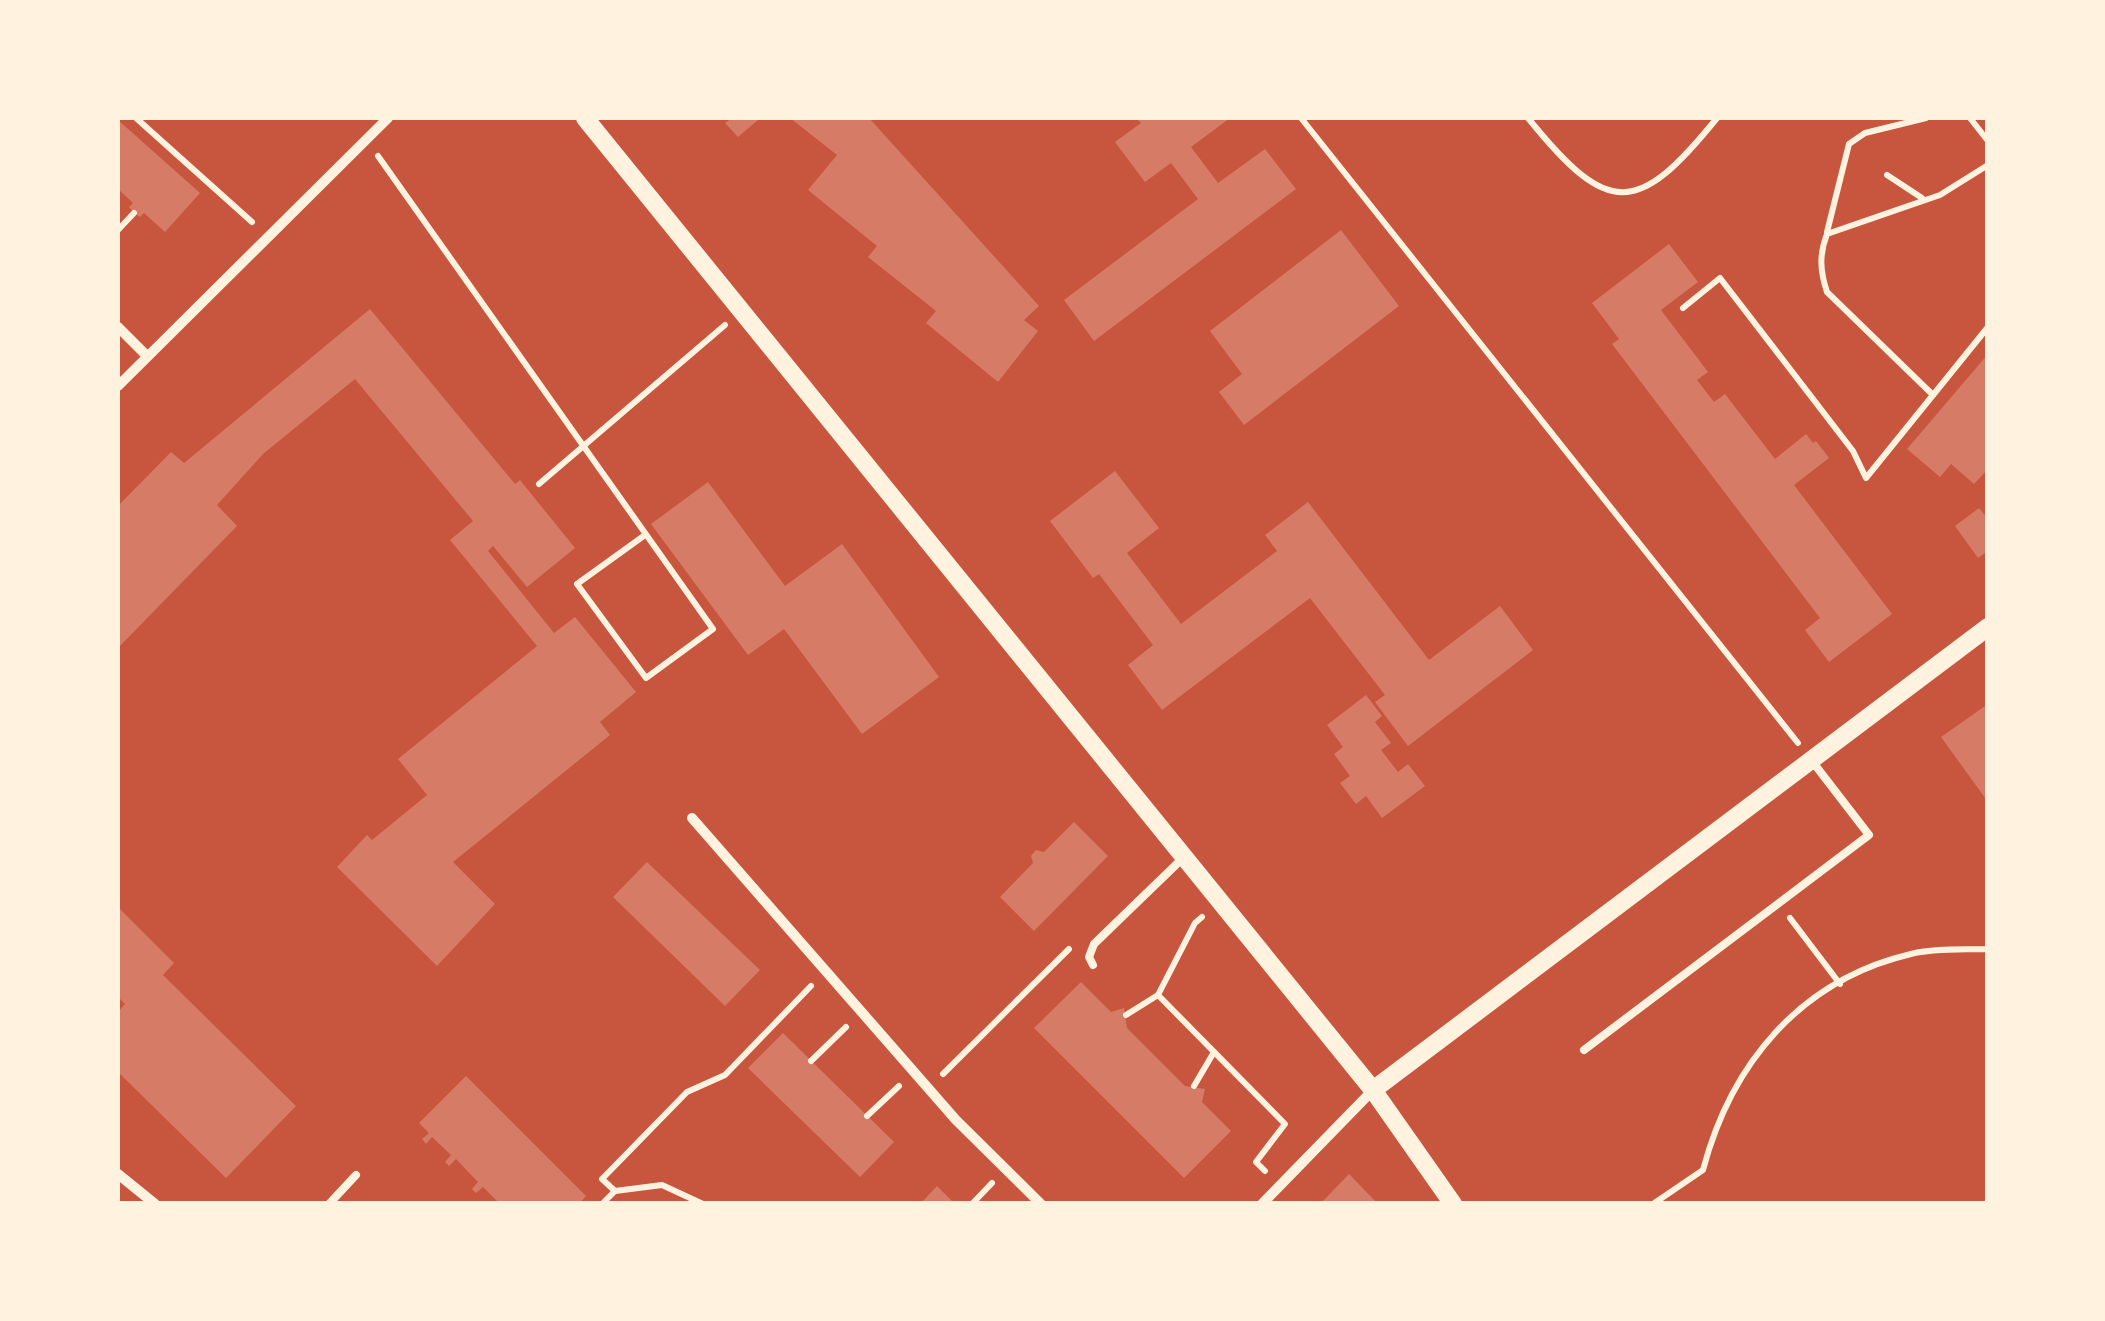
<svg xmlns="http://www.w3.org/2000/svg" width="2105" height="1321" font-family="'Public Sans',sans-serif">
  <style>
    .building { fill: #d67c66 }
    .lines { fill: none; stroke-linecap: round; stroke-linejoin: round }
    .path { stroke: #fff3e0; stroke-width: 6 }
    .service { stroke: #fff3e0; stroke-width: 8 }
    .minor { stroke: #fff3e0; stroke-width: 10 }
    .tertiary { stroke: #fff3e0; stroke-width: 18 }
  </style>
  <rect width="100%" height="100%" fill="#c8553d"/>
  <g class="building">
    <polygon points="732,118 756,118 758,120 738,137 725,123"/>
    <polygon points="790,118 869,118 1039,306 1024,320 1038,331 998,382 926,323 936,311 868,257 877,246 808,190 837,155"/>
    <polygon points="1136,118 1230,118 1191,147 1218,183 1265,149 1296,189 1094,341 1064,300 1198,199 1171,163 1145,182 1115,142 1141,123"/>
    <polygon points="118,120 200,193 165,232 144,213 140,217 134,213 129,207 133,203 118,189"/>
    <polygon points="1341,230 1399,306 1244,425 1219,392 1242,374 1210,331"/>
    <polygon points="1669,244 1698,282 1661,310 1708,372 1697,380 1714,402 1725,394 1775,459 1806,434 1813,443 1816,441 1829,458 1794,485 1892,614 1829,662 1805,630 1820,618 1612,344 1619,339 1592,303"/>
    <polygon points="370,309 515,484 520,480 575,548 527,587 493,546 488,551 554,633 575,617 636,692 600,722 610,735 453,862 495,904 437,966 337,867 367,835 372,840 427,795 398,759 537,646 450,540 473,521 355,379 263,454 217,505 237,526 118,648 118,506 171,452 184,463"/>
    <polygon points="1988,354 1988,469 1974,484 1951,464 1940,477 1907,449"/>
    <polygon points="1115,471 1159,528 1127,553 1181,624 1277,551 1265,535 1308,502 1429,660 1500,606 1533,650 1408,746 1375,702 1385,695 1310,598 1162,710 1128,665 1153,645 1099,574 1093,578 1050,521"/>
    <polygon points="708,482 785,586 842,544 939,677 862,734 784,629 748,655 651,524"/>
    <polygon points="1979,508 1988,519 1988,551 1978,558 1955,526"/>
    <polygon points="1366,695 1382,716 1375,722 1391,743 1381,750 1398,772 1408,764 1425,786 1382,818 1366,796 1356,804 1340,783 1350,776 1334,754 1343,747 1327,725"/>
    <polygon points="1988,704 1988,802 1941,737"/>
    <polygon points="1074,822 1108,856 1034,931 1000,897 1033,863 1031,856 1036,850 1044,852"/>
    <polygon points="647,862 760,970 725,1006 613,897"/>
    <polygon points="118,907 174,963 163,975 296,1106 226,1178 118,1072 118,1012 125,1004 118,997"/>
    <polygon points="1081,982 1111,1012 1124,1008 1127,1028 1185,1086 1205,1089 1202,1102 1231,1131 1184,1178 1034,1028"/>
    <polygon points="783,1033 894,1142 860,1177 748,1068"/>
    <polygon points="466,1076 586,1196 579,1204 500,1204 483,1187 476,1193 472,1189 478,1182 456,1159 449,1166 445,1162 451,1155 432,1137 426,1144 422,1139 429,1133 419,1123"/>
    <polygon points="1349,1174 1378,1204 1320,1204"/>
    <polygon points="937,1186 955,1204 920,1204"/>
  </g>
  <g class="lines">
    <g class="path">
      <polyline points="136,118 252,222"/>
      <polyline points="1301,118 1798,743"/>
      <path d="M1528,118C1608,217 1637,217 1717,118"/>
      <polyline points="1970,118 1988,141"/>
      <polyline points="378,156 713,629 646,678 577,584 645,535"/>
      <polyline points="1887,175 1922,198"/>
      <polyline points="118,230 134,213"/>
      <polyline points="1827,232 1849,144 1865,133 1926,118"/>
      <polyline points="1683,308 1720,278 1853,451 1866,478 1988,327"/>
      <path d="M1933,395L1827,292C1820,271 1819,255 1827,234L1940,195L1988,165"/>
      <polyline points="539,484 725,325"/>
      <polyline points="1202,917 1195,923 1158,995 1285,1124 1256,1162 1265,1171"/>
      <polyline points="1790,918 1840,984"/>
      <polyline points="1126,1015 1158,995"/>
      <polyline points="811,1061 846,1027"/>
      <polyline points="943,1074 1069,949"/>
      <polyline points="1194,1086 1214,1052"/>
      <polyline points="867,1116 899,1086"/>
      <polyline points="602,1204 615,1191"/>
      <polyline points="703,1204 662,1185 615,1191 602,1179 687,1092 725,1075 811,986"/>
      <polyline points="972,1204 992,1183"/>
      <path d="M1653,1204L1703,1170C1731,1064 1800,980 1911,954C1935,948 1963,950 1988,949"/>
    </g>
    <g class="service">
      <polyline points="1093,965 1089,957 1094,944 1184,857"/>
      <polyline points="1584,1050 1869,835 1812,761"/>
      <polyline points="329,1204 356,1175"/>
    </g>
    <g class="minor">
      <polyline points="118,327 147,356"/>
      <polyline points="118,386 388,118"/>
      <polyline points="692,818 956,1120 1041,1204"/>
      <polyline points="118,1174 155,1204"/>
      <polyline points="1262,1204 1373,1090"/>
    </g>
    <g class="tertiary">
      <polyline points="585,118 1373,1090 1453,1204"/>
      <polyline points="1373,1090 1988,627"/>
    </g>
  </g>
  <rect width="2105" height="1321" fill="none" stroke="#fff3e0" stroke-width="240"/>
</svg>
